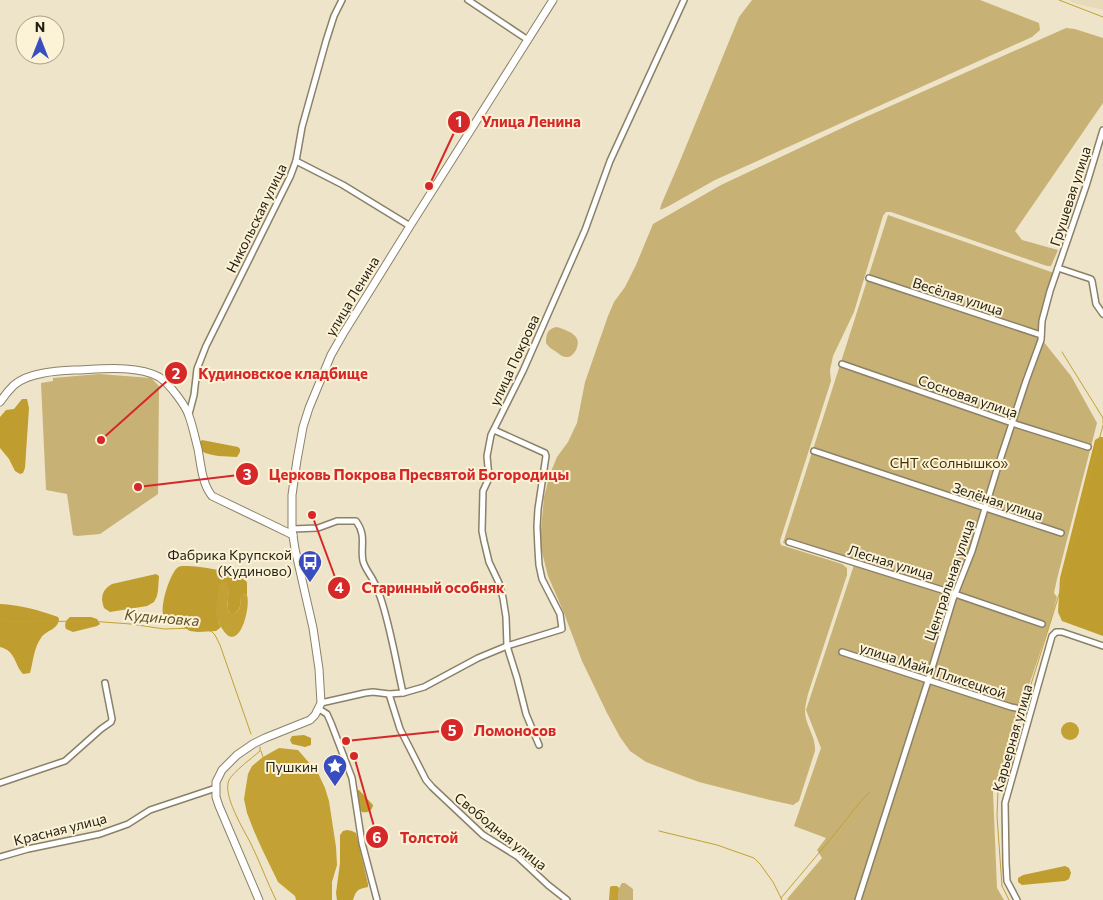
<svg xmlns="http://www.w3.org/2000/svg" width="1103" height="900" font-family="Commissioner,sans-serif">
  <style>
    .built { fill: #e6dab8 }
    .green { fill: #c7b174 }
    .forest { fill: #bf9d2f }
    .water { fill: #c3a134 }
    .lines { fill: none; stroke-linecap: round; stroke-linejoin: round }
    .stream { stroke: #c3a134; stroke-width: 1 }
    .street-casing { stroke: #8b8168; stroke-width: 8 }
    .secondary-casing { stroke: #8b8168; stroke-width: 9 }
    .street { stroke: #fff; stroke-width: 5 }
    .secondary { stroke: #fff; stroke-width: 7 }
    .labels { text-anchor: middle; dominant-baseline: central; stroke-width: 4; stroke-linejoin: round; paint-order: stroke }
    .street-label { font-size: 14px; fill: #221f14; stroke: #fcf2d6 }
    .park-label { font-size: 14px; fill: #3f3102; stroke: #fcf2d6 }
    .poi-label { font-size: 14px; fill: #221f14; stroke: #fcf2d6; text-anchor: end }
    .water-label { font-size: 15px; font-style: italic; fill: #5f5026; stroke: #fcf2d6 }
    .leader { fill: none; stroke: #d62828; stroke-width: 2 }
    .callout-dot { fill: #d62828; stroke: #fcf2d6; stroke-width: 2 }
    .mark-label { font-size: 15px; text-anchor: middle; font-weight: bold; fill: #fff }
    .callout-label { font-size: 15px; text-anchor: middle; font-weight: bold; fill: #d62828; stroke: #fcf2d6; stroke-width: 4; stroke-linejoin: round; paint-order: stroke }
  </style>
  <rect width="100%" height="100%" fill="#eee4c9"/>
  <polygon class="built" points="1068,0 1103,0 1103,10 1074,3"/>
  <g class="green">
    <polygon points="752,0 980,0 1039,23 1040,30 1032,37 715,180 667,207 660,210 661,205 680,161 739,17"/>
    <path d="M1066,28L1075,29L1103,38V103L1015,231L1022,240L1058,250L1051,266H1047L891,212H886L883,216L854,312L833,356L830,370L831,381L780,541L781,545L842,564L847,568V575L808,694C807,699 805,706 805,711C805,725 816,736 815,751L799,801L793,805L770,800L699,782L646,762L630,751L620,737L607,713L582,661L564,613L548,576L541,548V529L544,497L550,474L557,457L568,442L577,423L585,382L608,316L614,302L625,287L636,265L653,224L721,185L859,120Z"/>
    <polygon points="888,215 1057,274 1045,312 1043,341 1071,376 1097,423 1057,579 1054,593 1057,597 1051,620 993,792 997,888 1004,900 788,900 787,899 822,858 817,850 826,838 794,826 821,748 806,710 854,565 783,543"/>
    <path d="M556,327C562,328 575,333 577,339C580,345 574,358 566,357C562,357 558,353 555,351C551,349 549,347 546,343C546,335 547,329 556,327Z"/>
    <polygon points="99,374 151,378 159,386 158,494 100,534 77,536 73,535 67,494 46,490 41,383 53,381 53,378"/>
    <polygon points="622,883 625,883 633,889 633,900 618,900 619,888"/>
  </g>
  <g class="forest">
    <polygon points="22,399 27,399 29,408 25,468 23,473 20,474 15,471 9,459 0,448 0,417 6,410 14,409"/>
    <polygon points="1100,437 1103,437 1103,636 1062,621 1058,612 1060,578 1095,440"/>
    <path d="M202,440L238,447L240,449V452L237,457C225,456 212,457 201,451L200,442Z"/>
    <path d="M185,566C200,566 236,571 247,582V595L244,594L240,599C241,605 240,610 235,613H230L227,609L229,589L218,621L221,627L216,631L198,632L190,631L177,623L164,618C159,608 169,576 177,568C179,566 182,566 185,566Z"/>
    <path d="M156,574L159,576L158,590L157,596L154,602L147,606L110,612L104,608C100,597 102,590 112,584Z"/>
    <path d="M0,604C20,605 39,610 58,617L59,619C58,630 46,630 41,638C34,647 33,662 30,673L23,674C14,664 16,651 0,647Z"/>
    <path d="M70,617H91L97,619L100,624L97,626L73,632L66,629C64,624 66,620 70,617Z"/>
    <polygon points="304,735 311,738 311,745 305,747 292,744 290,740 292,736"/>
    <path d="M357,790H359L373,805C372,811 368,813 362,812L359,808L356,792Z"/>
    <path d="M347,830L352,831L356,833L368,884V887C358,889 356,890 353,900H337L336,893L340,863V835L343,831Z"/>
    <polygon points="1065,866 1069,868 1071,873 1069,879 1065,881 1022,885 1018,882 1018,878 1023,875"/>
  </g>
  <g class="water">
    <path d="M222,582H226C232,589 227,601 227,609L230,613H235C242,609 240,603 240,596L244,594L247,595C251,608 239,654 223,630C219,624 217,619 216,612C216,603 218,593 220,584Z"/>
    <circle cx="1070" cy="731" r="9"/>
    <polygon points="279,748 298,750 318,773 325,788 329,801 336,847 337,865 332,882 332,900 296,900 295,896 278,882 262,849 254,831 247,813 244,799 248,774 252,766 263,757"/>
    <polygon points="612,886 617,886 619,888 618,900 609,900 610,887"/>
  </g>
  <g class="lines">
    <g class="stream">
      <polyline points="1059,0 1103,17"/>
      <polyline points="1062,352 1103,418 1103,423"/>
      <polyline points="0,620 11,622 89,621 131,624 164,629 196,628 211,631 215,635 220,645 251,734"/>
      <path d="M260,747V751C252,758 234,771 229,780C222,795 244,830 251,844C260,862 267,882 276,900"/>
      <polyline points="261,751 263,757"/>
      <polyline points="659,831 717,845 754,858 760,864 773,882 782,900"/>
      <polyline points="781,898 829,841 861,801 870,792"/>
      <polyline points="1009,900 1002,886 997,816 998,790 1062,585 1103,425"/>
    </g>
    <g class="street-casing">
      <g id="street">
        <polyline points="468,0 528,40"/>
        <polyline points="296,161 343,185 410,226"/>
        <polyline points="1058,268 1091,279 1092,281 1096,304 1103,314"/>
        <polyline points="869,278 1041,335"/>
        <polyline points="842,364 1012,423 1088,447"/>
        <polyline points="189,414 194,395 197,369 206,346 290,177 296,161 302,127 326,41 334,16 342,0"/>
        <polyline points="814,451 1061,533"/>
        <path d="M292,529L318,528L337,521H356C367,536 360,546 363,561C365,569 371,575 374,582C377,587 379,594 381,599C391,630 396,662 403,693"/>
        <polyline points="789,542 955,594 1042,624"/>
        <polyline points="842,652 1011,707 1016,708"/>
        <polyline points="389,694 400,729 426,780 432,787 483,835 517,856 548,885 567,900"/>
        <polyline points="321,703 365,693 373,692 389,694 403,693 424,687 478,658 507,646 562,629 560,614 542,579 539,565 538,549 537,527 538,509 546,456 545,453 494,430"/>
        <polyline points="319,709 327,714 331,723 352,778 362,843 377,900"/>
        <polyline points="539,745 526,714 517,678 507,646 506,617 503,598 499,583 489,562 484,541 482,531 483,491 489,478 487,456 491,435 523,371 585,230 610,161 684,0"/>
        <polyline points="0,783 65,761 101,729 111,722 112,719 105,683"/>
        <polyline points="0,857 28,849 100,834 128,824 150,810 216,788"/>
        <polyline points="858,900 928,681 953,599 972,551 998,466 1026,381 1041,340 1042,321 1050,291 1086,186 1103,130"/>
        <polyline points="1017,900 1007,881 1006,863 1005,803 1052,636 1056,632 1062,632 1103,646"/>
      </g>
    </g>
    <g class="secondary-casing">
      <g id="secondary">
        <path d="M0,402C4,396 9,390 14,385C29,372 58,371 77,370C102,369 137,365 159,377C169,383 186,406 189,416C193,427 195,438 198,449C201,465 202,484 212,496L293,535"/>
        <polyline points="259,900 219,806 216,797 216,782 222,770 237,755 253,744 265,738 310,720 315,715 321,703 319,669 313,628 295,549 292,529 292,495 297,460 303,427 309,408 331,355 343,334 410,226 553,0"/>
      </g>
    </g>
    <use href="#street" class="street"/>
    <use href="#secondary" class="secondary"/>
  </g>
  <defs>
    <g id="bus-pin" transform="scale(1.25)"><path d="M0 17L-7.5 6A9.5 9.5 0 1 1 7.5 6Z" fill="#394dc0" stroke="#fcf2d6"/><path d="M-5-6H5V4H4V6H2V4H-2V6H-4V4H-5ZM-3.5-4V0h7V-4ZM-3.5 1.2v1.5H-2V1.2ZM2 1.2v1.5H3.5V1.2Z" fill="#fff"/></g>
    <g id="sight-pin" transform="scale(1.25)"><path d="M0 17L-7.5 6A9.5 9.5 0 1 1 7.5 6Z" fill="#394dc0" stroke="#fcf2d6"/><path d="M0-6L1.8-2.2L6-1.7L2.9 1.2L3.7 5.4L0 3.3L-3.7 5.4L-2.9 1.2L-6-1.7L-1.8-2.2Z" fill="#fff"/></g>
  </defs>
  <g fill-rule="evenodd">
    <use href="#bus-pin" x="310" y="562"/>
    <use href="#sight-pin" x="335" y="766"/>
  </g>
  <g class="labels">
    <g class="street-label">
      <text transform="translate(1070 196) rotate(-72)">Грушевая улица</text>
      <text transform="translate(256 218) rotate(-64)">Никольская улица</text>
      <text transform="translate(352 296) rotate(-59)">улица Ленина</text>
      <text transform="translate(958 296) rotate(18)">Весёлая улица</text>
      <text transform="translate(514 360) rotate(-65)">улица Покрова</text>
      <text transform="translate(968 396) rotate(19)">Сосновая улица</text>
      <text transform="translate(998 501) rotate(18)">Зелёная улица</text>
      <text transform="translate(891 562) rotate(17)">Лесная улица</text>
      <text transform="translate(949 580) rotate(-71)">Центральная улица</text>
      <text transform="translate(933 670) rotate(18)">улица Майи Плисецкой</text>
      <text transform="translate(1012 738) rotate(-74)">Карьерная улица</text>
      <text transform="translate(60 829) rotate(-14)">Красная улица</text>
      <text transform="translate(501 831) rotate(39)">Свободная улица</text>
    </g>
    <g class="park-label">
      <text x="949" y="462">СНТ «Солнышко»</text>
    </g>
    <g class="poi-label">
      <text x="292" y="554">Фабрика Крупской<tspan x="292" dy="16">(Кудиново)</tspan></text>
      <text x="318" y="766">Пушкин</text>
    </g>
    <g class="water-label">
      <text transform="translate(162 617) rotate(5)">Кудиновка</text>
    </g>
  </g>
  <path class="leader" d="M429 186L459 122M101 440L176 373M138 487L247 474M312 515L339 588M346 741L452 730M354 756L377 837"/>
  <g class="callout-dot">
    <circle cx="429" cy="186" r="5"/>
    <circle cx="101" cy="440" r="5"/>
    <circle cx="138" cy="487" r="5"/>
    <circle cx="312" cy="515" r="5"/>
    <circle cx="346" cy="741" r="5"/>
    <circle cx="354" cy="756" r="5"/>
    <circle cx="459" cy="122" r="12"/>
    <circle cx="176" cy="373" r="12"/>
    <circle cx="247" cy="474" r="12"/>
    <circle cx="339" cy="588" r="12"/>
    <circle cx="452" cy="730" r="12"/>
    <circle cx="377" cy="837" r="12"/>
  </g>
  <g class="mark-label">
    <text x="459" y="127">1</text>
    <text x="176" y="379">2</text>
    <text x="247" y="480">3</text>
    <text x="339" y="593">4</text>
    <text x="452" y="736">5</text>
    <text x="377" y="843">6</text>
  </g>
  <g class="callout-label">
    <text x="531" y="127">Улица Ленина</text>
    <text x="283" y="379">Кудиновское кладбище</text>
    <text x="419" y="480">Церковь Покрова Пресвятой Богородицы</text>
    <text x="433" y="593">Старинный особняк</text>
    <text x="515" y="736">Ломоносов</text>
    <text x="429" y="843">Толстой</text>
  </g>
  <g transform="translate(40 40)"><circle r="24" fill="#fcf2d6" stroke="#a59e88"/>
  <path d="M0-4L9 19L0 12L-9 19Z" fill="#394dc0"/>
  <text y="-8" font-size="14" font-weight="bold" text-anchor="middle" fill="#221f14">N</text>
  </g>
</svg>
